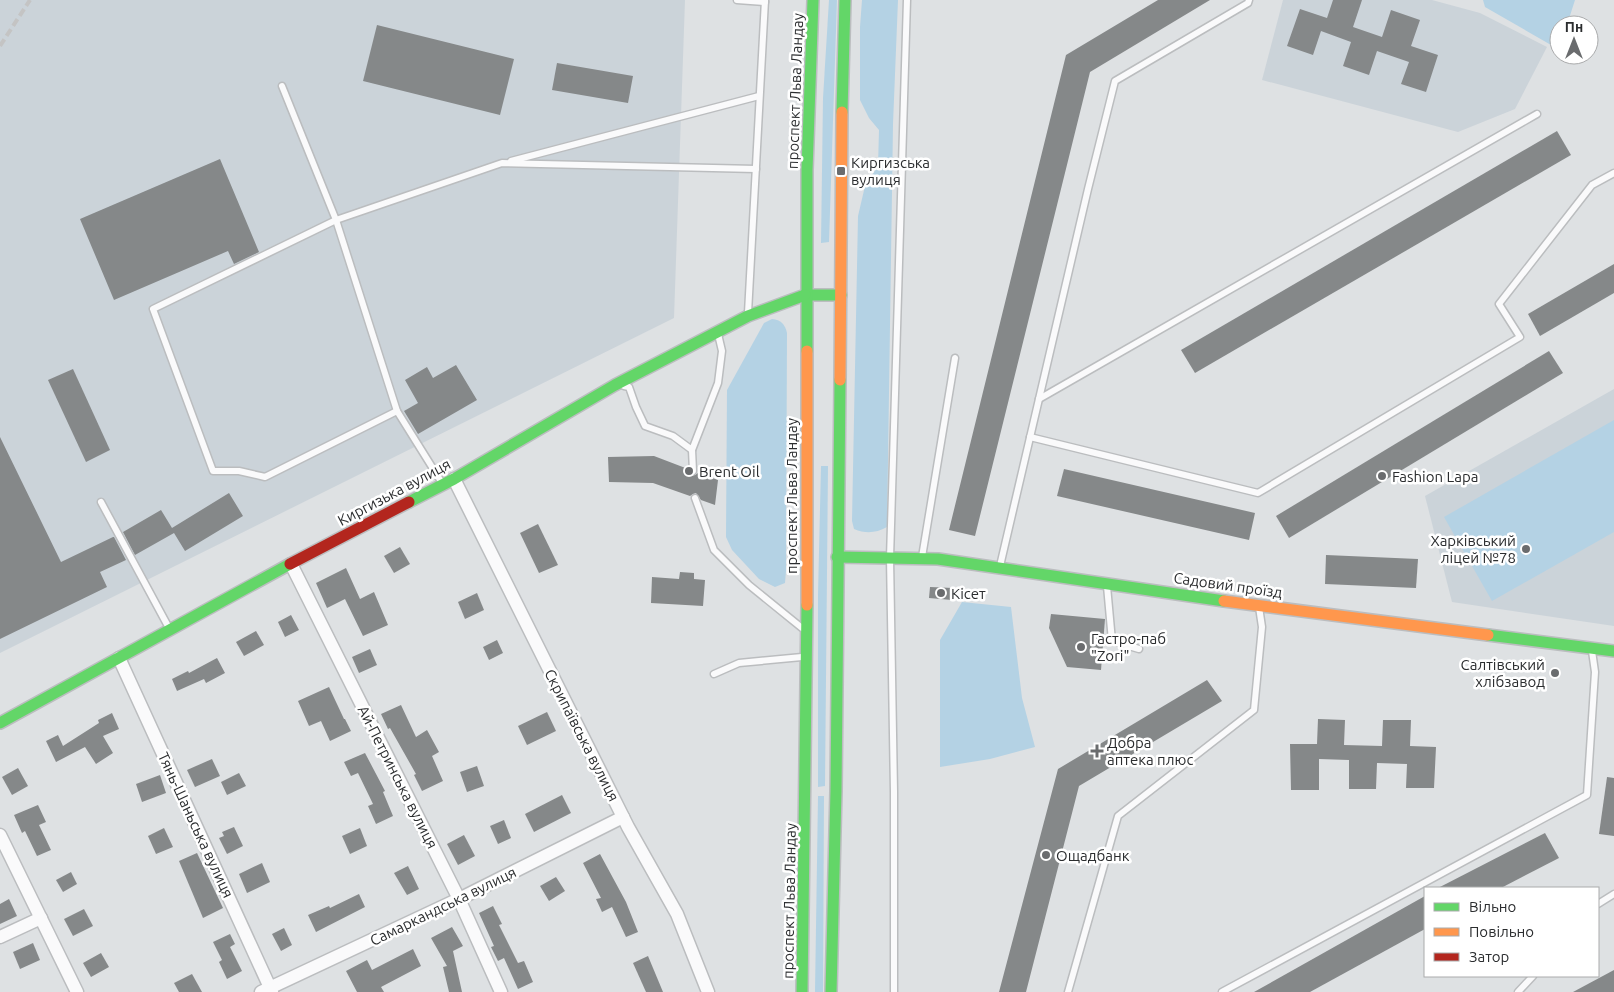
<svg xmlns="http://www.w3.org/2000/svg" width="1614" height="992" font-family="Ubuntu,sans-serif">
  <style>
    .built { fill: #cbd3d9 }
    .green { fill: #b4d2e4 }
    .building { fill: #858889 }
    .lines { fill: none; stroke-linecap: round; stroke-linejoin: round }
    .lane-casing { stroke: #bbbdbf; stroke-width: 9 }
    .street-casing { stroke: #bbbdbf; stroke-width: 15 }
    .fast-casing { stroke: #bbbdbf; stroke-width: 14 }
    .slow-casing { stroke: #bbbdbf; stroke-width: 14 }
    .jam-casing { stroke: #bbbdbf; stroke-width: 14 }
    .lane { stroke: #fafafb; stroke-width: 6 }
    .street { stroke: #fafafb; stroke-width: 12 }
    .fast { stroke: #63d668; stroke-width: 11 }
    .slow { stroke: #ff974d; stroke-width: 11 }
    .jam { stroke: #b3261e; stroke-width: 11 }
    .rail { stroke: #c4c4c4; stroke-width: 4; stroke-dasharray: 8 4; stroke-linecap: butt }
    .poi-dot { fill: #6a6c6e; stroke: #fff; stroke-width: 2 }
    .labels { text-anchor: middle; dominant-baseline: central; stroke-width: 5; stroke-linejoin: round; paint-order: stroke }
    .street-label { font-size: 15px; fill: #2b2d2f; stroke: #fff }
    .poi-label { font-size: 15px; fill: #2b2d2f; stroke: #fff; text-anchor: start }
  </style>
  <rect width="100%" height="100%" fill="#dee1e3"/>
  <g class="built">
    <polygon points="0,0 685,0 674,318 0,653"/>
    <polygon points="1283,0 1432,0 1480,13 1547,47 1515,109 1458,132 1262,80"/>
    <polygon points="1614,389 1614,626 1452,602 1425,496"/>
  </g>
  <g class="green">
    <polygon points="829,0 837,0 829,242 821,243 823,98"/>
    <path d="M862,0H898L893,124L887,527C876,533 866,534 854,529L852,521L858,216L865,186L878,166L879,130L869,118L860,100V27Z"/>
    <polygon points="1483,0 1575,0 1567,25 1559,25 1558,49 1485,7"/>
    <path d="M772,319C781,320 785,324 787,333L786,571L785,583L775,587L759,579L732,550L726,537L727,390L764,323Z"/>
    <polygon points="1614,420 1614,532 1492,601 1444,517"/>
    <polygon points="821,466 828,466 825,786 818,787 818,595"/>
    <polygon points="962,602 1011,607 1022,698 1035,747 990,759 940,767 940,640"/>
    <polygon points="818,796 824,796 823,992 815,992"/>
  </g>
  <g class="building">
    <polygon points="1158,0 1210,0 1090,72 975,536 949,530 1066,55"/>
    <polygon points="1333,0 1362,0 1353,27 1382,37 1391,10 1420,20 1411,46 1438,55 1426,92 1401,84 1409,62 1377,51 1369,75 1343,66 1351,42 1321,31 1313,55 1287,46 1300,9 1327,18"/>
    <polygon points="377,25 514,59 500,115 363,81"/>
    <polygon points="557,63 633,76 628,103 552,90"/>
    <polygon points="1557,131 1571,155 1195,373 1181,350"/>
    <polygon points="220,159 259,252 234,264 228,251 114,300 80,219"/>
    <polygon points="1614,264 1614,293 1540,336 1528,314"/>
    <polygon points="1549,351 1563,373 1289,538 1276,516"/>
    <polygon points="456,365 477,400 418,434 404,411 418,403 405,380 427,367 433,378"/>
    <polygon points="73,369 110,450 86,462 48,380"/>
    <polygon points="0,437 61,562 113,537 114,537 126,560 100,572 107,587 0,639"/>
    <polygon points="654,456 688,469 689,473 691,476 695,475 698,473 718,480 715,505 701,500 696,493 693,494 690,496 653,483 609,482 608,457"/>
    <polygon points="1064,469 1255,513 1249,540 1057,496"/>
    <polygon points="229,493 243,516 185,551 174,533 135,555 123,532 161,510 172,528"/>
    <polygon points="538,524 558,565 539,573 520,533"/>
    <polygon points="400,547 410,564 394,573 384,556"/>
    <polygon points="1326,555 1418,559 1416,588 1325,584"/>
    <polygon points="346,568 360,599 374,592 388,625 363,636 345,599 327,608 316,583"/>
    <polygon points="680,572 694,573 694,579 705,580 703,606 651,603 652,577 679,579"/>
    <polygon points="930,587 953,588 952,600 929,598"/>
    <polygon points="477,593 484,610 465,619 458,602"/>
    <polygon points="1051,614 1105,619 1101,670 1067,667 1049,628"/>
    <polygon points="291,615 299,630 285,637 278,622"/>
    <polygon points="256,631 264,645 244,656 236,642"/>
    <polygon points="497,640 503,653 489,660 483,647"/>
    <polygon points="370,649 377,665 359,673 352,657"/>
    <polygon points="217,658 225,673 206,683 204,679 177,691 172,679 188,671 189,673"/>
    <polygon points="1207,680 1222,701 1079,786 1026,992 999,992 1058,769"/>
    <polygon points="329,687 344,719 345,719 351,731 330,741 321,721 309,726 298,701"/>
    <polygon points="401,705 416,737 427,730 439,752 432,756 443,781 422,791 414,775 416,774 390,728 388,729 381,714"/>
    <polygon points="547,712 556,731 527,745 518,726"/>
    <polygon points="112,713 119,729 103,736 113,753 96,764 85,747 56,762 46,741 58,735 63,746 99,723 98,720"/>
    <polygon points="1318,719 1345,720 1344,745 1382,746 1383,720 1411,720 1410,746 1436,747 1434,788 1406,788 1407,764 1377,763 1376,789 1349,789 1349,760 1319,759 1319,790 1291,790 1290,744 1317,744"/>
    <polygon points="365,753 385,791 383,792 393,816 376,824 368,806 373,804 358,773 351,776 344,762"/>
    <polygon points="212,759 220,776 195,787 187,770"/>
    <polygon points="477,766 484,786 467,792 460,772"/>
    <polygon points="18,768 28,786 12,795 2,777"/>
    <polygon points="239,773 246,786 227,795 221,782"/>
    <polygon points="160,775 166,793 142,802 136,784"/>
    <polygon points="1607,777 1614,778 1614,836 1599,834"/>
    <polygon points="562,795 571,813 534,832 525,814"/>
    <polygon points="38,805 46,822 39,825 51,850 37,856 25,831 22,833 14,815"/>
    <polygon points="504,820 511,838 498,844 490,826"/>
    <polygon points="234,827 243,846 227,854 219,838 224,836 222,832"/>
    <polygon points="164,828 173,847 156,854 148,836"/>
    <polygon points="360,828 367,846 350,854 342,836"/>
    <polygon points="1545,833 1559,858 1501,888 1438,888"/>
    <polygon points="464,835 475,856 458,865 447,844"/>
    <polygon points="197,853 223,908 203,918 179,861"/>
    <polygon points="600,854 626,902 638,932 626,937 612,907 602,912 596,899 601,898 583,863"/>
    <polygon points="262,863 270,882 247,893 239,874"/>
    <polygon points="408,866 419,889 407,895 394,873"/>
    <polygon points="71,872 77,884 63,892 56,880"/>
    <polygon points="556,877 565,891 549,901 540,886"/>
    <polygon points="359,894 365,907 316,932 308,915 329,906 330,908"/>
    <polygon points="1425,896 1425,929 1310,992 1254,992"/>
    <polygon points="9,899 17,916 0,924 0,904"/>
    <polygon points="493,906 502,924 499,925 518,963 524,961 533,982 518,989 504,958 498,961 491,947 494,946 479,913"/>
    <polygon points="84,909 93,926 73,936 64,919"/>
    <polygon points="452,927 463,946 453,951 462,992 449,992 443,967 447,966 431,938"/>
    <polygon points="284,928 292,945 281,951 272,934"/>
    <polygon points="230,934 235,944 230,947 242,971 227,979 219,962 222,960 213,942"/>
    <polygon points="33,943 40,960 20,969 13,952"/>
    <polygon points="413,949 421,966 381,987 384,992 357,992 346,971 367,960 372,970"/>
    <polygon points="101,953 109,967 91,977 83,963"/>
    <polygon points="648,956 663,992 646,992 633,963"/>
    <polygon points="1614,970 1614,992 1573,992"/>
    <polygon points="192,974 202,992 179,992 174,983"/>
  </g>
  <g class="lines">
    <g class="lane-casing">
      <g id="lane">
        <polyline points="737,0 765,2"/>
        <polyline points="282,86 336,220 397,411 442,483"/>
        <polyline points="511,161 759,96"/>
        <polyline points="748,313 765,0"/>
        <polyline points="624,386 629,387 636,407 645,426 673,436 692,450 718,383 722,351 718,334"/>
        <polyline points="1039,399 1537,114"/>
        <polyline points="397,411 265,477 239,471 213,471 153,309 336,220 502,163 756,169"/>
        <polyline points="1030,437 1258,493 1520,337 1499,304 1592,185 1614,173"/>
        <polyline points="692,450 693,471"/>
        <polyline points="695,498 714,550 749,585 802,628"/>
        <polyline points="101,502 169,628"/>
        <polyline points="922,557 955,358"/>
        <polyline points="1000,566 1088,189 1115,81 1248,3 1249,0"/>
        <polyline points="1107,586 1112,641 1139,649"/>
        <polyline points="714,674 739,663 802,657"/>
        <polyline points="1598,904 1614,894"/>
        <polyline points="894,992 894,792 890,558 907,0"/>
        <polyline points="1068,992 1118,816 1254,710 1262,627 1259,607"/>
        <polyline points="1222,992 1587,795 1595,672 1592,651"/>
        <polyline points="1518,992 1533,976"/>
      </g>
    </g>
    <g class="street-casing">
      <g id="street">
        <polyline points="454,479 628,827 677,914 708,992"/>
        <polyline points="291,564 459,899 501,992"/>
        <polyline points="119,658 272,992"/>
        <polyline points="0,835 77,992"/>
        <polyline points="0,937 41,918"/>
        <polyline points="261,992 459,899 623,817"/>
      </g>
    </g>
    <g class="fast-casing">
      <g id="fast">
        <polyline points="842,112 845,0"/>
        <polyline points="805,295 841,295"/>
        <polyline points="807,351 807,170 813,0"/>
        <polyline points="409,502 454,479 615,385 748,316 805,295"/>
        <polyline points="837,557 938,559 1224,601"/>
        <polyline points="1488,635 1614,651"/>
        <polyline points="0,723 290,564"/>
        <polyline points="802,992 807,605"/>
        <polyline points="831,992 836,791 840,380"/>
      </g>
    </g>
    <g class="slow-casing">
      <g id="slow">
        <polyline points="840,380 842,112"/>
        <polyline points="1224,601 1488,635"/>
        <polyline points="807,605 807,351"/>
      </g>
    </g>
    <g class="jam-casing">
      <polyline id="jam" points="290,564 409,502"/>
    </g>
    <use href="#lane" class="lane"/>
    <use href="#street" class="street"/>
    <use href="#fast" class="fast"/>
    <use href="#slow" class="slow"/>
    <use href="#jam" class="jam"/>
    <polyline class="rail" points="0,46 30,0"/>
  </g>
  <g class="poi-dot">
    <rect x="836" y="166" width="10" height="10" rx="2.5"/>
    <circle cx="689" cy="471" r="5"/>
    <circle cx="1382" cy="476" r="5"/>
    <circle cx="1526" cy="549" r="5"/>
    <circle cx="941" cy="593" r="5"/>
    <circle cx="1081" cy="647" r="5"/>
    <circle cx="1555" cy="673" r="5"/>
    <path d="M1094.5 743.5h5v5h5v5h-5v5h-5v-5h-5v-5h5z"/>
    <circle cx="1046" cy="855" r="5"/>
  </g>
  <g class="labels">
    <g class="street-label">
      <text transform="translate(795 91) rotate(-88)">проспект Льва Ландау</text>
      <text transform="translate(394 492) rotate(-28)">Киргизька вулиця</text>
      <text transform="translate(791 496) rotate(-90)">проспект Льва Ландау</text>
      <text transform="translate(1228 585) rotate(8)">Садовий проїзд</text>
      <text transform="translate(582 735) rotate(63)">Скрипаївська вулиця</text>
      <text transform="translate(398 777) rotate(63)">Ай-Петринська вулиця</text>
      <text transform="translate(196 825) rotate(65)">Тянь-Шаньська вулиця</text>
      <text transform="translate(789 901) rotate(-89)">проспект Льва Ландау</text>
      <text transform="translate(443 906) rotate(-26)">Самаркандська вулиця</text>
    </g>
    <g class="poi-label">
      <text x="851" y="162">Киргизська<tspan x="851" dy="17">вулиця</tspan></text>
      <text x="699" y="471">Brent Oil</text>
      <text x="1392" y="476">Fashion Lapa</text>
      <text x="1516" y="540" text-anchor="end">Харківський<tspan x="1516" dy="17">ліцей №78</tspan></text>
      <text x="951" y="593">Кісет</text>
      <text x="1091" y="638">Гастро-паб<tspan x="1091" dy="17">"Zori"</tspan></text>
      <text x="1545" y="664" text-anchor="end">Салтівський<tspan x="1545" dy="17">хлібзавод</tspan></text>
      <text x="1107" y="742">Добра<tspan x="1107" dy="17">аптека плюс</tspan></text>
      <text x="1056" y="855">Ощадбанк</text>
    </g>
  </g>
  <rect x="1424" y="887" width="175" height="90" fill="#ffffff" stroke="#aaabac"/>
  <rect x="1434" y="903" width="25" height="8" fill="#63d668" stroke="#aaabac"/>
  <text x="1469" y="912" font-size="15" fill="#2b2d2f">Вільно</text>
  <rect x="1434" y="928" width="25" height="8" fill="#ff974d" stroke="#aaabac"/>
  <text x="1469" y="937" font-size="15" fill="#2b2d2f">Повільно</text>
  <rect x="1434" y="953" width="25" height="8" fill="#b3261e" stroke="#aaabac"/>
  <text x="1469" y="962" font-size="15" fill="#2b2d2f">Затор</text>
  <g transform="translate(1574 40)"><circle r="24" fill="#ffffff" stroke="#aaabac"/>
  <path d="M0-4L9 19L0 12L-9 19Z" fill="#6a6c6e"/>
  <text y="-8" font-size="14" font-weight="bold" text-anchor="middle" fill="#2b2d2f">Пн</text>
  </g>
</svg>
